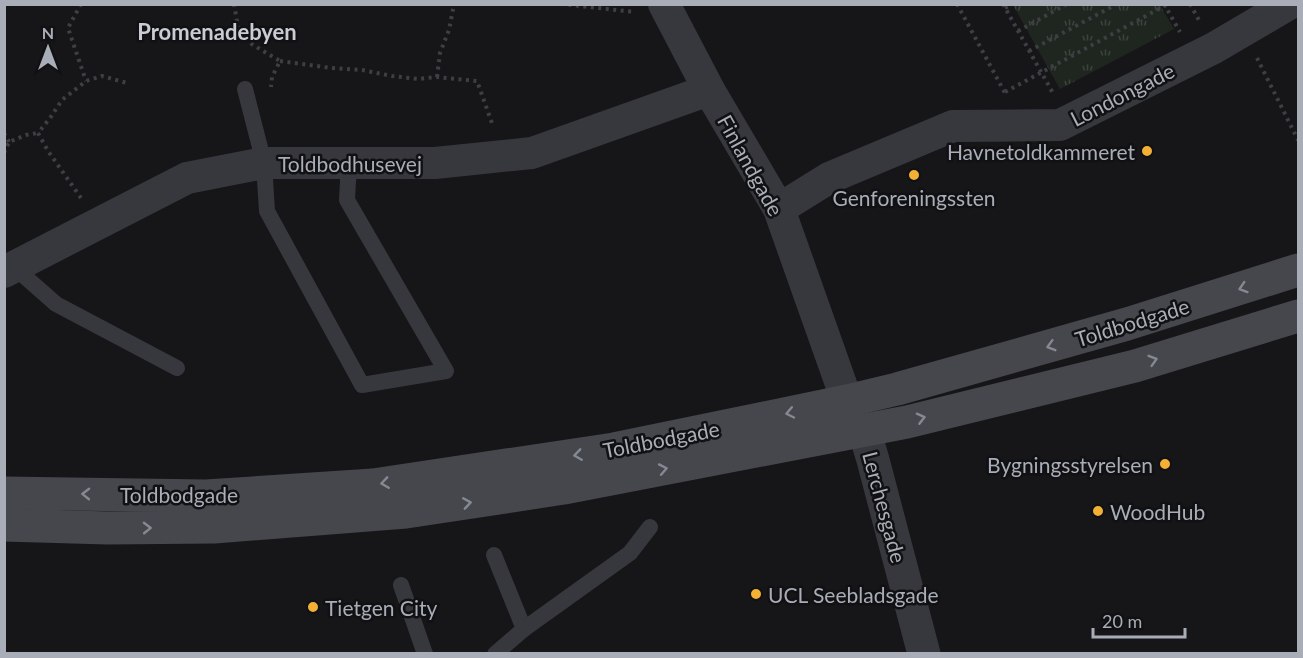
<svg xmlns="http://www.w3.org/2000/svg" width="1303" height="658" font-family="Lato,sans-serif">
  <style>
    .grass { fill: url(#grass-tufts) }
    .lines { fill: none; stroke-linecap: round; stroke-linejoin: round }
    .path { stroke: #3d3f44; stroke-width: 4; stroke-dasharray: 3 4.5; stroke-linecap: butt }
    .service { stroke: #37383d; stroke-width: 16 }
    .minor { stroke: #37383d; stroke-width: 32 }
    .tertiary { stroke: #37383d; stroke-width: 33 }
    .secondary { stroke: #45474d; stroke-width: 33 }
    .oneway { stroke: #858993 }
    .poi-dot { fill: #f2b134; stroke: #111113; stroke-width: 2 }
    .labels { text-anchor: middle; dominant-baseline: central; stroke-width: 5; stroke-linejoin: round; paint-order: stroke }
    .street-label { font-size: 21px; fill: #a8adb8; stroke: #111113 }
    .poi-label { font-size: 21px; fill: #a8adb8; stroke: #111113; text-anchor: start }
    .neighbourhood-label { font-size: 22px; font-weight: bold; fill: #c9ccd4; stroke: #111113 }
  </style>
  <defs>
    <pattern id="grass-tufts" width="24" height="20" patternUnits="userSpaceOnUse" patternTransform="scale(1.5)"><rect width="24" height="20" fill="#1e261f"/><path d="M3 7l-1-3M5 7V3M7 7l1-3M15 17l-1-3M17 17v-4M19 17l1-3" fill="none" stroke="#3c433d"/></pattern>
  </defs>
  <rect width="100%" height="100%" fill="#161618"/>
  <polygon class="grass" points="1013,5 1160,5 1174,29 1060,89"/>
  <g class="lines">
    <g class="path">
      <polyline points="81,4 68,28 86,81"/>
      <polyline points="234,4 239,33 253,45 280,61 272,77 271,87"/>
      <polyline points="561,4 635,12"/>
      <polyline points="957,4 1005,93"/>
      <polyline points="1003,4 1054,95"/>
      <polyline points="1164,4 1180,32"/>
      <polyline points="1190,4 1200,22"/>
      <polyline points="1005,8 1012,4"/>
      <polyline points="1018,31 1067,4"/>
      <polyline points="1029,51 1117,4"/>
      <polyline points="1257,58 1298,140"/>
      <polyline points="280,61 331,68 362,70 392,76 418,79 437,77 477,81 493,126"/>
      <polyline points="437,77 440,53 449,30 454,4"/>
      <polyline points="1005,92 1168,4"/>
      <polyline points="4,133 9,142"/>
      <polyline points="4,153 9,142 26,135 38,133"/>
      <polyline points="81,198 48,151 38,133 50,118 62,100 86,81 102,76 127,83"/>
    </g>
    <g class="service">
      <polyline points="245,89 264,163 267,211 362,385 446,371 347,200 349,162"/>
      <polyline points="14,267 56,304 177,368"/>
      <polyline points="494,555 524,629"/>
      <polyline points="401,585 425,654"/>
      <polyline points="495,654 524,629 630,553 650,527"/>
    </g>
    <g class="minor">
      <polyline points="664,4 709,90 779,209 847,401"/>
      <polyline points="779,209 829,178 953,126 1060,125 1214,48 1289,4"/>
      <polyline points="4,272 187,178 264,163 435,163 532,153 709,90"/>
    </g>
    <polyline class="tertiary" points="864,430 873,460 924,654"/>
    <g class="secondary">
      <polyline points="4,493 206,496 373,485 614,449 847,401 897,389 1127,324 1298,270"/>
      <polyline points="4,525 108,528 214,527 406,512 564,488 907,422 1135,366 1298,316"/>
    </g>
  </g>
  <defs><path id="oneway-chevron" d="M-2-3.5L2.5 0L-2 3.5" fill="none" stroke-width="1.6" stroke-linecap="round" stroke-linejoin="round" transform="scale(1.5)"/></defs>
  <g class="oneway">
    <use href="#oneway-chevron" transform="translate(1243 288) rotate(162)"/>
    <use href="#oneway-chevron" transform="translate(1051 346) rotate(164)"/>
    <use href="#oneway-chevron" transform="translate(1153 360) rotate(-17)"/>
    <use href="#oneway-chevron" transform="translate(790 413) rotate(168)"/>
    <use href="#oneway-chevron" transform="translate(921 418) rotate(-14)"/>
    <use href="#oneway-chevron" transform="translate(578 455) rotate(172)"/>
    <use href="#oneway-chevron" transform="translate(663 469) rotate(-11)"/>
    <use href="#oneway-chevron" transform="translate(385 483) rotate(172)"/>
    <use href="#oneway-chevron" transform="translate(86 494) rotate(-179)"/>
    <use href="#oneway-chevron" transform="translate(467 503) rotate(-9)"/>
    <use href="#oneway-chevron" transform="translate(147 528) rotate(-1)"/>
  </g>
  <g class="poi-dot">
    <circle cx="1147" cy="151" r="6"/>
    <circle cx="914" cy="175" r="6"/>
    <circle cx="1165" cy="464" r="6"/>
    <circle cx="1098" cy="511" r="6"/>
    <circle cx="756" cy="594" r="6"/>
    <circle cx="313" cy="607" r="6"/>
  </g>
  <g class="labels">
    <g class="street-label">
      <text transform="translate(1122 94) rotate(-27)">Londongade</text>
      <text x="350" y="163">Toldbodhusevej</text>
      <text transform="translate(751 165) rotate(61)">Finlandgade</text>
      <text transform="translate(1132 322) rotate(-17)">Toldbodgade</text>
      <text transform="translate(661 439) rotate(-11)">Toldbodgade</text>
      <text x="179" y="494">Toldbodgade</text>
      <text transform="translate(885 507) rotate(75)">Lerchesgade</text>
    </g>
    <g class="poi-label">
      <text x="1135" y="151" text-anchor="end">Havnetoldkammeret</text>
      <text x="914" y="197" text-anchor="middle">Genforeningssten</text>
      <text x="1153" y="464" text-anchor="end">Bygningsstyrelsen</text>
      <text x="1110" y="511">WoodHub</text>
      <text x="768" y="594">UCL Seebladsgade</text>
      <text x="325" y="607">Tietgen City</text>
    </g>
    <g class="neighbourhood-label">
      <text x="217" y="31">Promenadebyen</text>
    </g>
  </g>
  <rect width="1303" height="658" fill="none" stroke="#a8adb8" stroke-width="12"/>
  <g transform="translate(48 48)" stroke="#111113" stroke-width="4.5" paint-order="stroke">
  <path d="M0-4.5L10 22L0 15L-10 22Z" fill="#a8adb8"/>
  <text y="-9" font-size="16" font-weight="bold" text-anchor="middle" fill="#a8adb8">N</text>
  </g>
  <path d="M1093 628v9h92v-9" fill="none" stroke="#a8adb8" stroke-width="3"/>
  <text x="1102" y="628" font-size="18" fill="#a8adb8" stroke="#111113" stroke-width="4.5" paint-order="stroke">20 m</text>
</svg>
